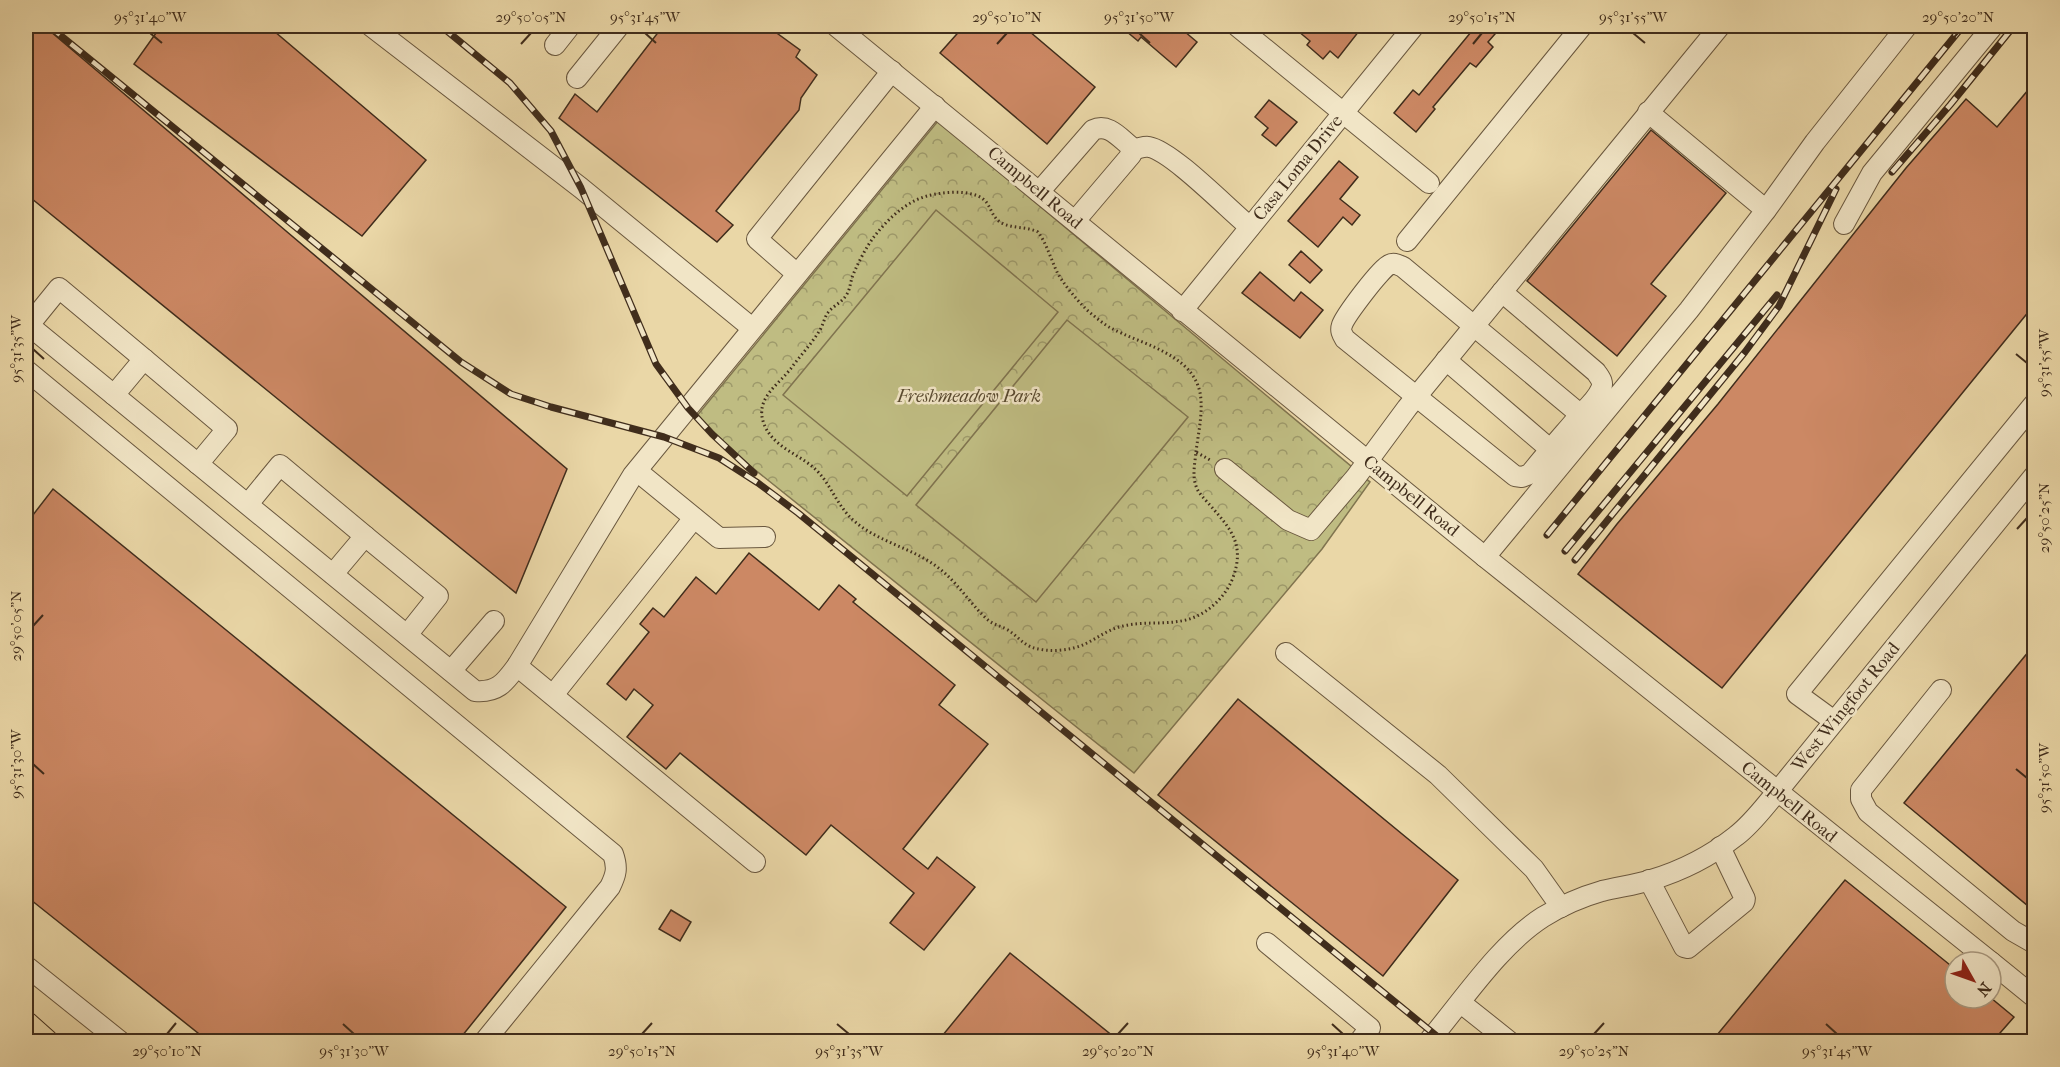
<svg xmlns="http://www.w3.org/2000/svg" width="2060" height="1067" font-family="'IM FELL French Canon',serif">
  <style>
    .forest { fill: url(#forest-crowns); stroke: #80744f; stroke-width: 1.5 }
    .pitch { fill: #bfbc82; stroke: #80744f; stroke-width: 1.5 }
    .building { fill: #cc8864; stroke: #402d1c; stroke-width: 1.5 }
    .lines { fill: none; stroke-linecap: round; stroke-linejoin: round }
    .minor-casing { stroke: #6a583f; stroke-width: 22 }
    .major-casing { stroke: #402d1c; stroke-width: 28 }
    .path { stroke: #402d1c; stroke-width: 3; stroke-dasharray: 1.5 3; stroke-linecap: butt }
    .minor { stroke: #f1e5c6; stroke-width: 20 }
    .major { stroke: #ead7a7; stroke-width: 26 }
    .rail-casing { stroke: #402d1c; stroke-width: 7 }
    .rail { stroke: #f1e5c6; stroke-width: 4.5; stroke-dasharray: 14; stroke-linecap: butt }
    .ticks { fill: none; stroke: #402d1c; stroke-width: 2 }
    .labels { text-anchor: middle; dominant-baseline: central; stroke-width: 5; stroke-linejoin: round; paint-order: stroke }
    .street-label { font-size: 18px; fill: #402d1c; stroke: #f1e5c6 }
    .park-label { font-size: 18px; font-style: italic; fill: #594a30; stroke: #f1e5c6 }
    .neatline { fill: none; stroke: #402d1c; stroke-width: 2 }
    .ticks-label { font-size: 15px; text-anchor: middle; fill: #402d1c }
  </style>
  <defs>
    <pattern id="forest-crowns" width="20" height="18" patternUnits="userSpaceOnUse" patternTransform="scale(1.5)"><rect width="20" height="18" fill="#bfbc82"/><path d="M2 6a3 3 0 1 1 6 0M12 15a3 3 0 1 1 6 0" fill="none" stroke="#9d996a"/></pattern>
  </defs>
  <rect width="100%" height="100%" fill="#ead7a7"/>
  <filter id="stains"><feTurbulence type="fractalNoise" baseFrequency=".00333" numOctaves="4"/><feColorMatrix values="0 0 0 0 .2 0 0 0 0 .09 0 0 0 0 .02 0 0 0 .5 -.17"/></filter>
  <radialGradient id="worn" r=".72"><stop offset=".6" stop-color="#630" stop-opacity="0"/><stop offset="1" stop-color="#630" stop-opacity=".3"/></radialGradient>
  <polygon class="forest" points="938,121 1370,482 1322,549 1134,773 729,449 696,417"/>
  <g class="pitch">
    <polygon points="936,210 1058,312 907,496 783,395"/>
    <polygon points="1067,320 1188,417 1036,602 916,505"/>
  </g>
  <g class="building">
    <polygon points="26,26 44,26 567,469 516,593 26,194"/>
    <polygon points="161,26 268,26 426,160 362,236 134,64"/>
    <polygon points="663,26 767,26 800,50 796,57 817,75 801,98 799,110 716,211 733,225 717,242 559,118 575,94 597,112"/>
    <polygon points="964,26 1023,26 1095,87 1047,144 940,53"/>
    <polygon points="1120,26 1178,26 1197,42 1176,67 1141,37 1138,41"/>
    <polygon points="1292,26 1363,26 1338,58 1330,51 1323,59 1307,45 1310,41"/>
    <polygon points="1476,26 1502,26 1488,42 1493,47 1476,67 1470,63 1433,107 1435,109 1416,132 1394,113 1413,90 1419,95"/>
    <polygon points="2034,83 2034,305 1722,688 1578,574 1617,524 1718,404 1906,168 1966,99 1997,127"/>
    <polygon points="1269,100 1297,122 1276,146 1262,135 1268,128 1255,117"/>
    <polygon points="1651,130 1726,193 1651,284 1666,296 1617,356 1527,281"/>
    <polygon points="1339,161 1358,177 1340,199 1360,215 1352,225 1343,217 1318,247 1288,221"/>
    <polygon points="1301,251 1322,270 1310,283 1289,265"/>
    <polygon points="1260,272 1294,301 1301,292 1323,310 1300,338 1242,293"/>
    <polygon points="53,489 566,907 458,1041 208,1041 26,896 26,524"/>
    <polygon points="749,553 819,610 839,585 856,599 853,602 955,685 939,705 988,744 903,849 928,869 937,857 975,887 924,950 890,923 914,893 831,825 806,855 680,753 666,769 627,737 653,705 634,689 626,700 607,684 649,632 640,624 653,608 664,617 696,577 716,594"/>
    <polygon points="2034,645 2034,911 1904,803"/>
    <polygon points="1238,699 1458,880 1383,976 1158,795"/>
    <polygon points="1845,880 1955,969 1955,998 1991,998 2014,1017 1993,1041 1712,1041"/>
    <polygon points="671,910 691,922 680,941 659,929"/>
    <polygon points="1010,953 1119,1041 938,1041"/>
  </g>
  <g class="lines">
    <g class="minor-casing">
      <g id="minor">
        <polyline points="371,26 581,188 752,328"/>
        <polyline points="836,26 1485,557 1991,962"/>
        <polyline points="1237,26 1429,183"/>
        <polyline points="555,45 570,26"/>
        <polyline points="577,78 619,26"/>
        <path d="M1131,151C1136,149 1143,146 1149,147C1172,151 1229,210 1250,227"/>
        <path d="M1039,192L1093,130C1108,123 1119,137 1130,146L1131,155L1075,221"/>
        <polyline points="1766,210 1815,142 1907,26"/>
        <polyline points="1844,224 1872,173 1993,26"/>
        <polyline points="1407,241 1582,26"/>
        <polyline points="797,274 757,239 892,71"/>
        <path d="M1502,292L1596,372C1600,378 1604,382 1601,389C1597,399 1587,408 1580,415C1563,435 1546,454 1530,474L1522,477L1515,476L1345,339C1342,334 1340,331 1342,325C1345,316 1381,268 1389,265C1394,262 1398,265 1403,267L1581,415"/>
        <polyline points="1182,311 1414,26"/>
        <path d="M26,323L475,691C498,693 505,682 517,666L633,475L935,106"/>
        <polyline points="29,325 59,288 144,359 114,395"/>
        <polyline points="144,359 227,429 198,464"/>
        <polyline points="1446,360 1551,450"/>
        <path d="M26,370L613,854C618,868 616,875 610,887L484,1042"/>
        <polyline points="1225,469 1288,520 1311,530 1356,477 1407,408 1720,26"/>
        <polyline points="637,471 719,538 765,537"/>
        <polyline points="248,504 280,465 365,536 333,574"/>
        <polyline points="365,536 438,596 407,635"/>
        <polyline points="1485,557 1689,310 1766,210 1648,112"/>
        <polyline points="1286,653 1438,775 1534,869 1561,907"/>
        <polyline points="517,666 755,862"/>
        <polyline points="451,671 494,621"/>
        <polyline points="1941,690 1861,790 1861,799 1868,812 2013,931 2034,943"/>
        <polyline points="553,695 694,518"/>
        <polyline points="1834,721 1797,694 2034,404"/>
        <polyline points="1649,880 1684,947 1688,948 1744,902 1745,899 1720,847"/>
        <polyline points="1267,943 1370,1028 1359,1042"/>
        <polyline points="1991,962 2034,997"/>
        <polyline points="26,966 121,1042"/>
        <polyline points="1461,1003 1510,1042"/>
        <path d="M1428,1042C1462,1002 1499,945 1543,917C1561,906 1581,897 1602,891C1618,887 1635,885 1651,880C1681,871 1712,855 1736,836C1752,824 1764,807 1777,792L2034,476"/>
      </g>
    </g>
    <g class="major-casing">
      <polyline id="major" points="26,1025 45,1042"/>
    </g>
    <path class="path" d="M1196,452C1198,435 1202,418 1201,401C1199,354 1141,345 1109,327C1101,322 1094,316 1087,310C1076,299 1066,287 1058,274C1051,260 1047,244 1038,232C1026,226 1011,229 1000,222C991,216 991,205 983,199C970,189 942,192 927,196C905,202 887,220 873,238C867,246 855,268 852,278C850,284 850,289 847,294C842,303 832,306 827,314C824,319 823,325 820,330C812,343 801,355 792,367C779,385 754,398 764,424C773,447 797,453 814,468C830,482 836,504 852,519C875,541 910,547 936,566C957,581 969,603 988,620C994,625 1001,626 1008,630C1016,635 1022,643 1031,647C1048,653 1071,651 1087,643C1099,637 1109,629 1123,626C1147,620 1174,627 1197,616C1212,609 1225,596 1232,580C1246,545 1231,529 1209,504C1204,498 1198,493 1196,486C1192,475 1195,463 1196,452L1210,460"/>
    <use href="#minor" class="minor"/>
    <use href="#major" class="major"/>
    <g class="rail-casing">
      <g id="rail">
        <polyline points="49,26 461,362 511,394 551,407 664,437 719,458 758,483 798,513 1444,1042"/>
        <polyline points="441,26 510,83 551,131 581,188 656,364 688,408 712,434 754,473"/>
        <polyline points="1892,172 1950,105 2014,26"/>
        <polyline points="1547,535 1963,26"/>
        <polyline points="1565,551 1777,295"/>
        <polyline points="1575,560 1745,352 1779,306 1836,189"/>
      </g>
    </g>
    <use href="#rail" class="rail"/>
  </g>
  <path class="ticks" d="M150,33L162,43M645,33L656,43M1139,33L1150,43M1633,33L1645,43M521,44L531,33M997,44L1007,33M1473,44L1482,33M1948,44L1958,33M33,349L44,359M2016,354L2027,363M2017,529L2027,518M33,626L43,615M33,764L44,774M2016,769L2027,778M343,1024L354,1034M837,1024L849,1034M1332,1024L1343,1034M1826,1024L1837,1034M167,1034L176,1023M642,1034L652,1023M1118,1034L1128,1023M1594,1034L1604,1023"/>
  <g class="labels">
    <g class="street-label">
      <text transform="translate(1298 168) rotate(-51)">Casa Loma Drive</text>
      <text transform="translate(1035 188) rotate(40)">Campbell Road</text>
      <text transform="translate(1411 496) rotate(39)">Campbell Road</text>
      <text transform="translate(1846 707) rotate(-51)">West Wingfoot Road</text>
      <text transform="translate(1789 802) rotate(39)">Campbell Road</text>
    </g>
    <g class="park-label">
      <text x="969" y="396">Freshmeadow Park</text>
    </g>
  </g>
  <rect width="2060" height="1067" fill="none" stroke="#ead7a7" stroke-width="66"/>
  <g transform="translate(1973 980) rotate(130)"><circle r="28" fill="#f1e5c6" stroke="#aa9b82" stroke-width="1.5"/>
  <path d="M0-4.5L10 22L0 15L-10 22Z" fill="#8f2418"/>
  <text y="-9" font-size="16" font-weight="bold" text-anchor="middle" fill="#402d1c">N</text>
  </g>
  <rect x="33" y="33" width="1994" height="1001" class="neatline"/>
  <g class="ticks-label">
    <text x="150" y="22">95°31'40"W</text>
    <text x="531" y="22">29°50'05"N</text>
    <text x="645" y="22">95°31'45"W</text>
    <text x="1007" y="22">29°50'10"N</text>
    <text x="1139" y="22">95°31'50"W</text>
    <text x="1482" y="22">29°50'15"N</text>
    <text x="1633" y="22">95°31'55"W</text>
    <text x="1958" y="22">29°50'20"N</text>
    <text transform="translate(16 349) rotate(-90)" y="5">95°31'35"W</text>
    <text transform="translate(2044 363) rotate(-90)" y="5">95°31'55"W</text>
    <text transform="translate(2044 518) rotate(-90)" y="5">29°50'25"N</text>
    <text transform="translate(16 626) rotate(-90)" y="5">29°50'05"N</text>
    <text transform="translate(16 764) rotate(-90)" y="5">95°31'30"W</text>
    <text transform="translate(2044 778) rotate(-90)" y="5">95°31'50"W</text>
    <text x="167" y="1056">29°50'10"N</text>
    <text x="354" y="1056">95°31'30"W</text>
    <text x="642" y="1056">29°50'15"N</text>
    <text x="849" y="1056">95°31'35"W</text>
    <text x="1118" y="1056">29°50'20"N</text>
    <text x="1343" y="1056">95°31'40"W</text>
    <text x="1594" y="1056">29°50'25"N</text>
    <text x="1837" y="1056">95°31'45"W</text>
  </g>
  <rect width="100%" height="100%" filter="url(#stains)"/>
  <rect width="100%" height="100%" fill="url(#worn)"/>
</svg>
